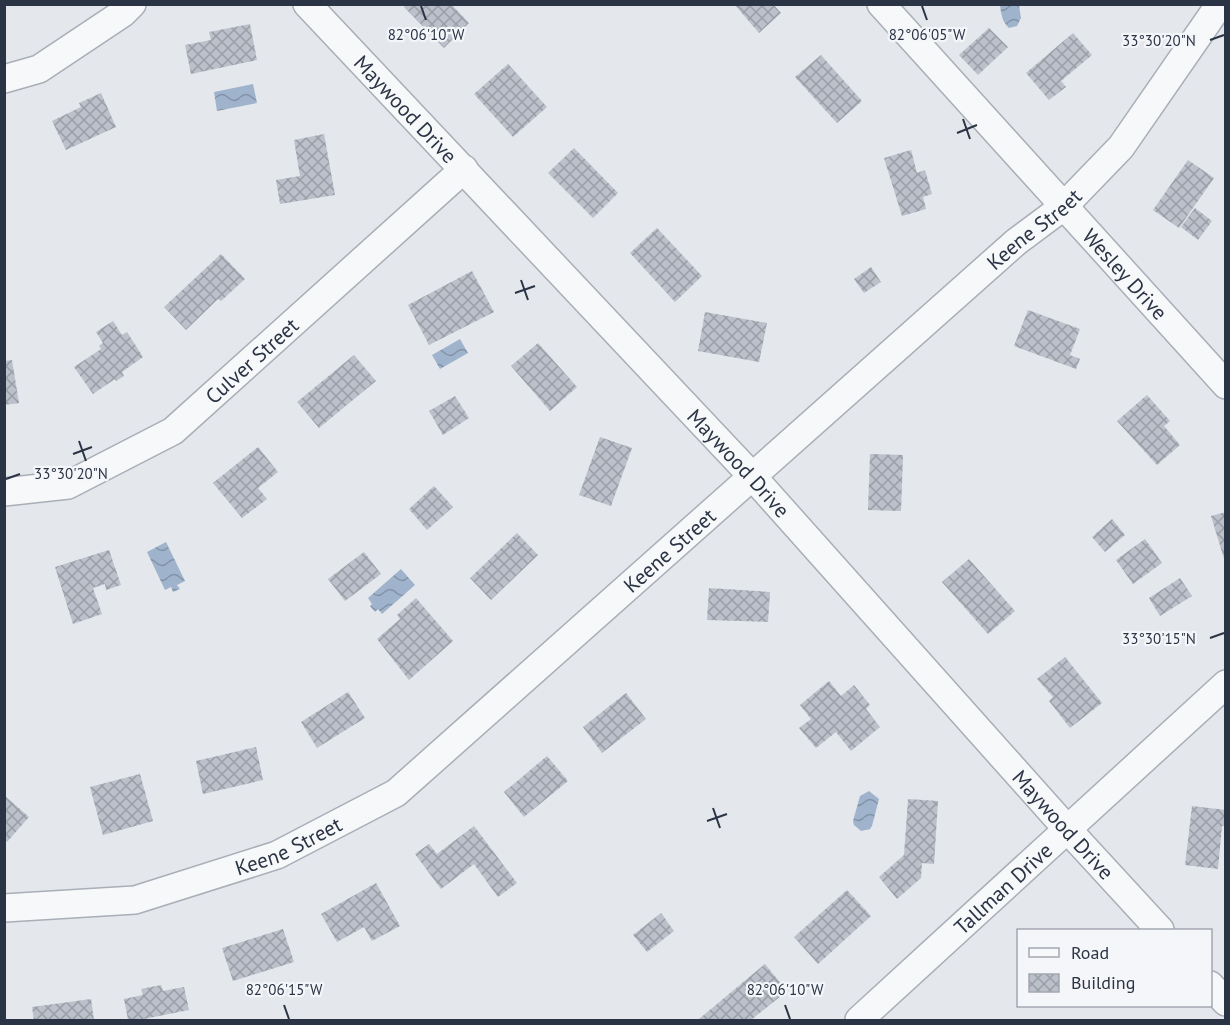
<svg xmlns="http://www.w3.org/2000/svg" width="1230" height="1025" font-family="'PT Sans',sans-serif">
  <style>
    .water { fill: url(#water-waves) }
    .building { fill: url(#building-cross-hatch) }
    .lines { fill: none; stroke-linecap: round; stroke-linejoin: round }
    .minor-casing { stroke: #a9aeb7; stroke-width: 30 }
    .minor { stroke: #f7f8fa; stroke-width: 27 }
    .ticks { fill: none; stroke: #2b3445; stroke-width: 2 }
    .labels { text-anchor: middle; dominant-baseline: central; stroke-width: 4.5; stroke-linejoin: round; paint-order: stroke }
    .street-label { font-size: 21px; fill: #2b3445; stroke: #f4f6f9 }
    .ticks-label { font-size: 15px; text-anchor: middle; fill: #2b3445; stroke: #f4f6f9; stroke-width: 4.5; stroke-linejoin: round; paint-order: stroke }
  </style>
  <defs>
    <pattern id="water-waves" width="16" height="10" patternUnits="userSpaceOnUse" patternTransform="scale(1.5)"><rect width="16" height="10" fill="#9fb4cc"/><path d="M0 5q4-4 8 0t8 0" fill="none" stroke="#8293a7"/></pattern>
    <pattern id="building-cross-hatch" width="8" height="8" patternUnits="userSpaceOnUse" patternTransform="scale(1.5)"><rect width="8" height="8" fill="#bbc0ca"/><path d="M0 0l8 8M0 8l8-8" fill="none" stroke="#989da6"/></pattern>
  </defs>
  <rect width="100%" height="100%" fill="#e4e7ec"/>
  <g class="water">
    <path d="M1000,5H1019L1021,18L1017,26L1009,28C1002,22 1001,13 1000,5Z"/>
    <polygon points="253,84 257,103 217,111 214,92"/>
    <polygon points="460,339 468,353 440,369 432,355"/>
    <polygon points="166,542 185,581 177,585 180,589 173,592 171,587 165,590 147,552"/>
    <polygon points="401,569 415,585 382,614 378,609 375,612 370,606 372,604 368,598"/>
    <polygon points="869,791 879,799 872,826 870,829 861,831 854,825 853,821 860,796"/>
  </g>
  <g class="building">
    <polygon points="407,4 451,4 469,23 444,48 404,7"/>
    <polygon points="734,4 773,4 781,13 759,33"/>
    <polygon points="250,24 257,60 191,74 185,45 211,40 209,32"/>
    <polygon points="989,28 1008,47 978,75 959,55"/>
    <polygon points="1073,33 1092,55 1061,81 1066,87 1049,100 1026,73"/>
    <polygon points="821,55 862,101 837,123 795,77"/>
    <polygon points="508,64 547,107 513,137 474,94"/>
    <polygon points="101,93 116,127 66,150 52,121 81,107 79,103"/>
    <polygon points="324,134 335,195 280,204 276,180 300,176 294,140"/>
    <polygon points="574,148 618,193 593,218 548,173"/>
    <polygon points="911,150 917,173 925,170 932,194 923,197 926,209 902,216 884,158"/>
    <polygon points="1188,160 1214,178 1179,228 1153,210"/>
    <polygon points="1195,208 1212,221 1198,240 1181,227"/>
    <polygon points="657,228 702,276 675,302 630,253"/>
    <polygon points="221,254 245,279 221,301 218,299 186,330 164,307"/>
    <polygon points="871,267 881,282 864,293 854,279"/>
    <polygon points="472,271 494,312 429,345 408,305"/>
    <polygon points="1028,310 1080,329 1070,355 1080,359 1076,369 1014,346"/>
    <polygon points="705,312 767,323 759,362 698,351"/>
    <polygon points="113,321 122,335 127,332 143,357 122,372 124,376 116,381 115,379 93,394 74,367 101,349 99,346 103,343 96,332"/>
    <polygon points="538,343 577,387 550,411 511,366"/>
    <polygon points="354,355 376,381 319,428 297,402"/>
    <polygon points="12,360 19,403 4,405 4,361"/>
    <polygon points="1147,395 1170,421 1164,426 1180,445 1157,465 1117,421"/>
    <polygon points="455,396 469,418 443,435 429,411"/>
    <polygon points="600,437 632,448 611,506 579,495"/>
    <polygon points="258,447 278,472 258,488 267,499 242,518 213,483"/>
    <polygon points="870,454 903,455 901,511 868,510"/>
    <polygon points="434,486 453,507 427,530 409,509"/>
    <polygon points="1226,512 1226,562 1225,562 1211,516"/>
    <polygon points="1112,519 1125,535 1105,552 1092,537"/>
    <polygon points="517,533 538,555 491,600 470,578"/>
    <polygon points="1145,539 1162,563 1133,584 1116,560"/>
    <polygon points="109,550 121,585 106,590 105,584 93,588 102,614 73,624 55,567"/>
    <polygon points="364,552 381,574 345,601 328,579"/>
    <polygon points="969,559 1015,611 988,634 942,582"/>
    <polygon points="1180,578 1192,596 1160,616 1149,598"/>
    <polygon points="709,588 770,592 768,622 707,620"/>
    <polygon points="416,598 453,641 409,680 377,639 400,619 397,615"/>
    <polygon points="1065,657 1102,703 1070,728 1049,701 1053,697 1037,679"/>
    <polygon points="829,681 841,696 854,685 870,705 866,709 880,727 851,751 836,732 816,748 799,728 811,719 800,705"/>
    <polygon points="348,692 365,718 317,748 301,722"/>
    <polygon points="626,693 646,719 602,753 583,727"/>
    <polygon points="256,747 263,780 203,794 196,761"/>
    <polygon points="547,756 568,781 524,817 504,792"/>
    <polygon points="140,774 153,821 103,835 90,787"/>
    <polygon points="4,795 29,817 7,842 4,839"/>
    <polygon points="908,799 938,801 934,864 922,863 921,878 897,899 879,877 904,855"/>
    <polygon points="1192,806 1226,810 1226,826 1222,826 1218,869 1185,865"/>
    <polygon points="474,826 517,883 498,897 474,864 441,889 415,854 429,844 437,854"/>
    <polygon points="376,883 400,926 372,941 364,927 337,942 321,914"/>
    <polygon points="847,890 871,916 818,964 794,937"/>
    <polygon points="661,913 674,931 647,952 633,935"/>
    <polygon points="283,929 294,962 233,981 222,948"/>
    <polygon points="765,964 787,991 751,1020 701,1020 699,1019"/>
    <polygon points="161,985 163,991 184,987 189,1010 139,1020 128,1020 124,999 143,995 141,989"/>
    <polygon points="91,999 94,1020 34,1020 32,1007"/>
  </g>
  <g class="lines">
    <g class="minor-casing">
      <g id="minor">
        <path id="s1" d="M307,4L752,476L1068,830L1160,930"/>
        <path id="s2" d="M881,4L1226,385"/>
        <polyline points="4,79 39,69 123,13 132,4"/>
        <path id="s3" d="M4,492L68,485L173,431L464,169"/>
        <path id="s4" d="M4,908L135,900L277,855L396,793L1016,242L1063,207L1121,147L1220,4"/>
        <polyline points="1210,985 1226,1002"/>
        <path id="s5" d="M859,1020L1226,684"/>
      </g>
    </g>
    <use href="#minor" class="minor"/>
  </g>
  <path class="ticks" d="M421,6L426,20M922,6L927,20M1210,40L1224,35M963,119L970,139M957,133L977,125M521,280L528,300M515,293L535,286M79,441L86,461M73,454L92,447M6,479L20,474M1210,638L1224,633M713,808L720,828M707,821L727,814M284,1005L289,1019M785,1005L790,1019"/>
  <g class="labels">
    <g class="street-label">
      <text stroke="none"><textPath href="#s1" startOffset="144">Maywood Drive</textPath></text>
      <text stroke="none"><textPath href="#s4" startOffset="1266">Keene Street</textPath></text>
      <text stroke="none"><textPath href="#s2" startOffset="364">Wesley Drive</textPath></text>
      <text stroke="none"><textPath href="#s3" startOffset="288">Culver Street</textPath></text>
      <text stroke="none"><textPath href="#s1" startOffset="630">Maywood Drive</textPath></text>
      <text stroke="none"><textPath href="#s4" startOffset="780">Keene Street</textPath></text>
      <text stroke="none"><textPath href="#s1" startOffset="1116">Maywood Drive</textPath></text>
      <text stroke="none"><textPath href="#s4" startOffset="294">Keene Street</textPath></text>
      <text stroke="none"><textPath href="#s5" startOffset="195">Tallman Drive</textPath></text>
    </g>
  </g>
  <g class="ticks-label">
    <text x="426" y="40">82°06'10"W</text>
    <text x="927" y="40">82°06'05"W</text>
    <text x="1159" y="46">33°30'20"N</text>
    <text x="71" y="479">33°30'20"N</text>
    <text x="1159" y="644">33°30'15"N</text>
    <text x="284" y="995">82°06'15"W</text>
    <text x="785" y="995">82°06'10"W</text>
  </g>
  <rect width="1230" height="1025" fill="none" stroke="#2b3445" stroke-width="12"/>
  <rect x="1017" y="929" width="195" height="78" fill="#f4f6f9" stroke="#a4a8b1" stroke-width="1.5"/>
  <rect x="1029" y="948" width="30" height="9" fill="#f7f8fa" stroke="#a4a8b1" stroke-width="1.5"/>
  <text x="1071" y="959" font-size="18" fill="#2b3445">Road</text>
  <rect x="1029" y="974" width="30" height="18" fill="url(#building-cross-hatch)" stroke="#a4a8b1" stroke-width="1.5"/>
  <text x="1071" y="989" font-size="18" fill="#2b3445">Building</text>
</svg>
